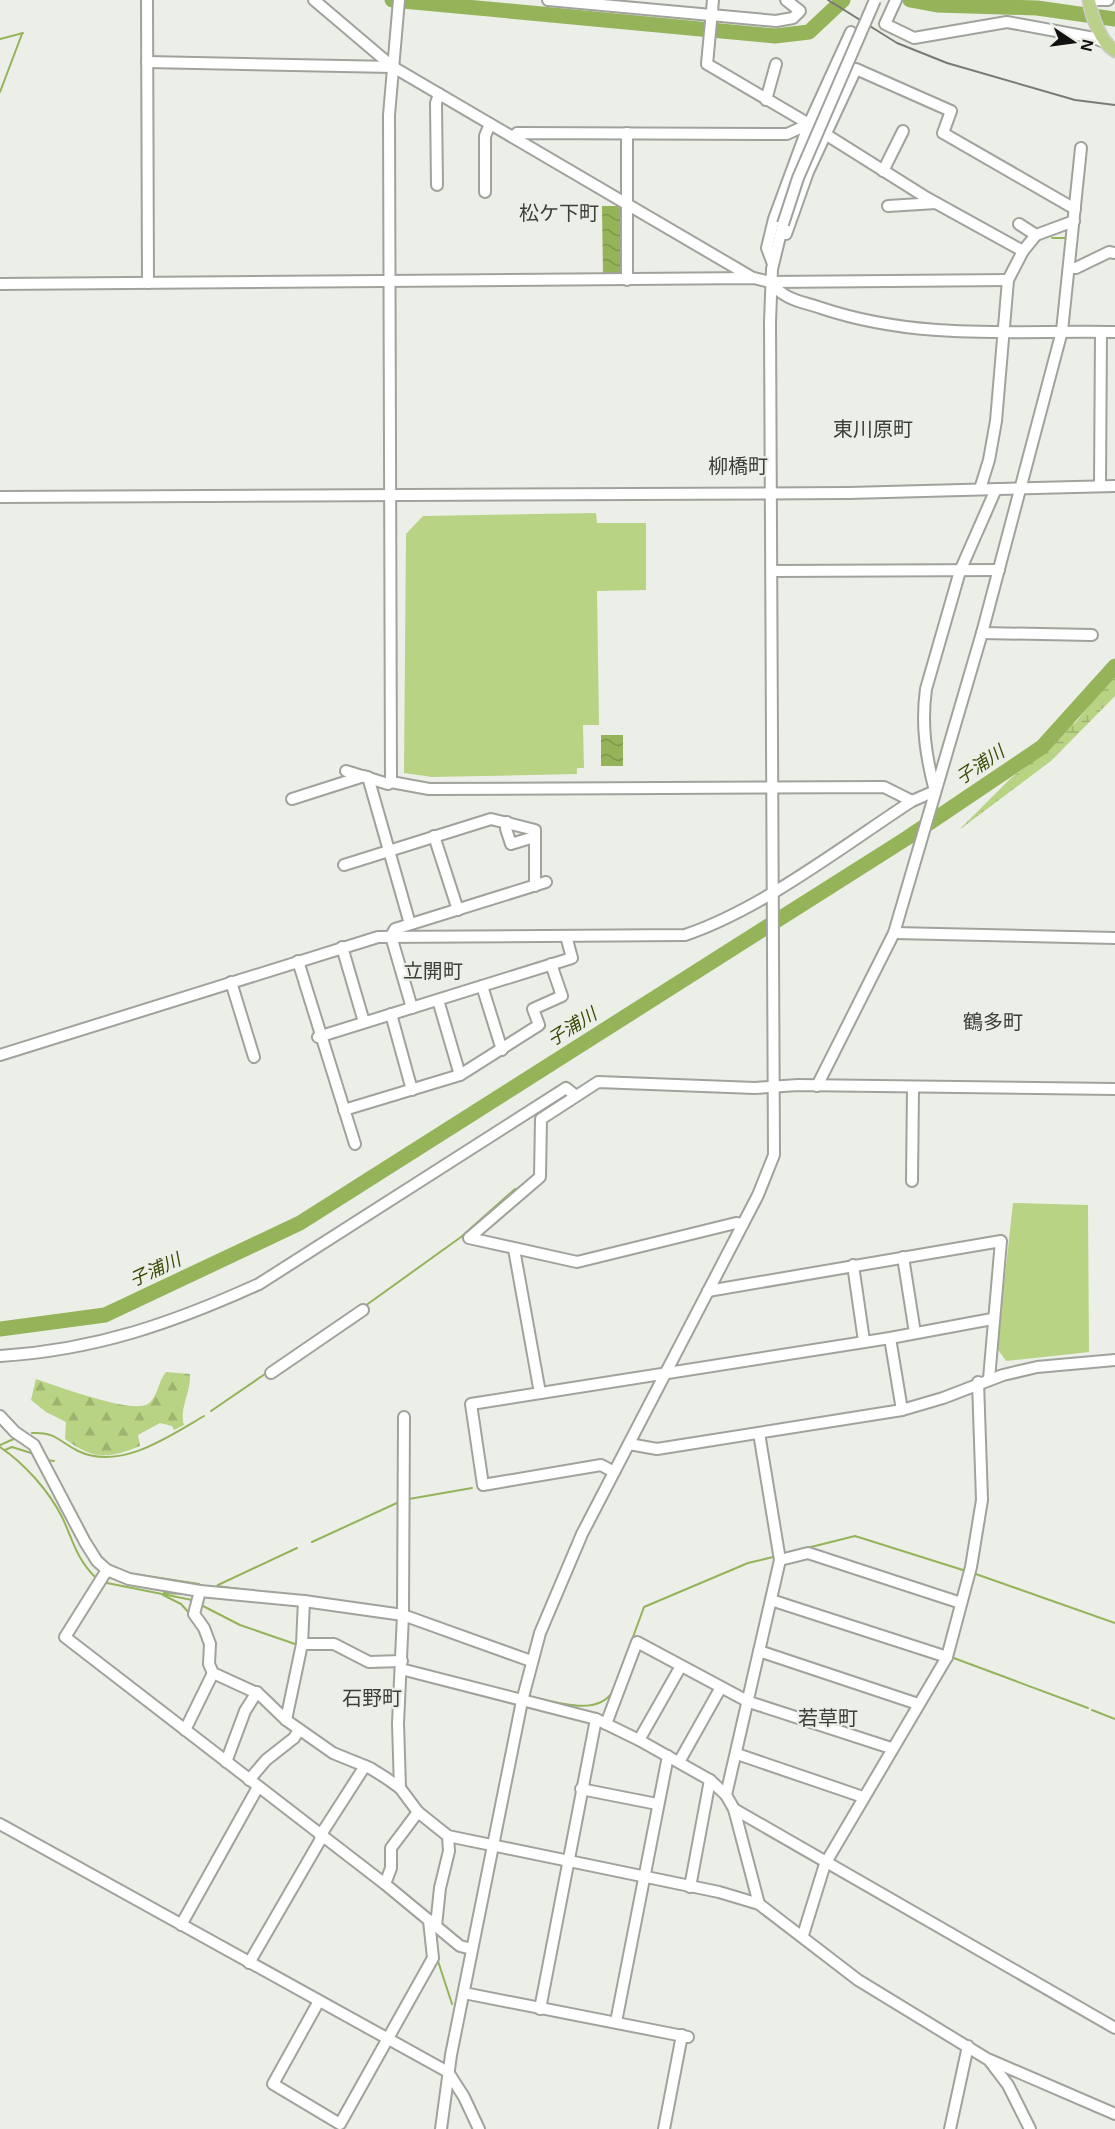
<svg xmlns="http://www.w3.org/2000/svg" width="1115" height="2129" font-family="Arial,'Noto Sans JP',sans-serif">
  <style>
    .forest { fill: url(#forest-firs) }
    .wetland { fill: url(#wetland-marsh) }
    .pitch { fill: #b7d383 }
    .water { fill: url(#water-waves) }
    .lines { fill: none; stroke-linecap: round; stroke-linejoin: round }
    .stream { stroke: #95b359; stroke-width: 2 }
    .river { stroke: #95b359; stroke-width: 15 }
    .minor-casing { stroke: #a0a39c; stroke-width: 14 }
    .major-casing { stroke: #cbcbca; stroke-width: 15 }
    .minor { stroke: #fff; stroke-width: 10 }
    .major { stroke: #bbd08a; stroke-width: 12 }
    .rail { stroke: #797a76; stroke-width: 2 }
    .minor-bridge-casing { stroke: #a0a39c; stroke-width: 14; stroke-linecap: butt }
    .minor-bridge { stroke: #fff; stroke-width: 10 }
    .labels { text-anchor: middle; dominant-baseline: central; stroke-width: 4.5; stroke-linejoin: round; paint-order: stroke }
    .water-label { font-size: 18px; font-style: italic; fill: #394b07; stroke: #ecefe8 }
    .quarter-label { font-size: 20px; fill: #3c3e38; stroke: #ecefe8 }
  </style>
  <defs>
    <pattern id="forest-firs" width="22" height="20" patternUnits="userSpaceOnUse" patternTransform="scale(1.5)"><rect width="22" height="20" fill="#b7d383"/><path d="M5 1l3.5 6h-7zM16 11l3.5 6h-7z" fill="#9cb470"/></pattern>
    <pattern id="wetland-marsh" width="20" height="14" patternUnits="userSpaceOnUse" patternTransform="scale(1.5)"><rect width="20" height="14" fill="#b7d383"/><path d="M1 5h8M5 5V1M11 12h8M15 12V8" fill="none" stroke="#9cb470"/></pattern>
    <pattern id="water-waves" width="16" height="10" patternUnits="userSpaceOnUse" patternTransform="scale(1.5)"><rect width="16" height="10" fill="#95b359"/><path d="M0 5q4-4 8 0t8 0" fill="none" stroke="#7f994c"/></pattern>
  </defs>
  <rect width="100%" height="100%" fill="#ecefe8"/>
  <path class="forest" d="M166,1372L190,1374C191,1393 179,1408 184,1425L174,1430L172,1426L160,1423L138,1435L140,1446C108,1459 94,1460 65,1439L66,1422L46,1412L31,1400L36,1379C57,1386 131,1414 148,1404C158,1397 158,1381 166,1372Z"/>
  <path class="wetland" d="M1115,674V696L1051,761L959,830L1011,778L1047,750C1050,740 1064,726 1075,723Z"/>
  <g class="pitch">
    <polygon points="596,513 597,523 646,523 646,590 597,591 599,725 583,725 584,768 577,768 577,774 432,777 404,773 406,534 423,516"/>
    <polygon points="1013,1203 1088,1205 1089,1352 1006,1361 997,1348"/>
  </g>
  <g class="water">
    <polygon points="602,206 620,206 626,209 624,275 603,275"/>
    <rect x="601" y="735" width="22" height="31"/>
  </g>
  <g class="lines">
    <g class="stream">
      <polyline points="0,39 23,33"/>
      <polyline points="0,92 22,34"/>
      <polyline points="1052,238 1066,238"/>
      <polyline points="1036,243 1041,239"/>
      <polyline points="365,1306 461,1237 515,1189"/>
      <polyline points="211,1411 268,1372"/>
      <path d="M32,1433C56,1432 58,1441 78,1451C120,1471 168,1437 204,1416"/>
      <polyline points="0,1445 16,1438"/>
      <path d="M0,1447C24,1463 49,1491 62,1517C73,1540 76,1558 95,1577"/>
      <polyline points="5,1450 12,1447 31,1453"/>
      <polyline points="46,1460 54,1461"/>
      <polyline points="409,1499 472,1488"/>
      <polyline points="312,1542 399,1502"/>
      <polyline points="807,1548 855,1536 966,1571"/>
      <polyline points="127,1573 199,1584"/>
      <polyline points="973,1573 1115,1623"/>
      <polyline points="107,1583 192,1600"/>
      <polyline points="218,1585 297,1548"/>
      <polyline points="217,1586 253,1591"/>
      <polyline points="164,1593 185,1594"/>
      <polyline points="163,1595 181,1604 190,1614"/>
      <polyline points="203,1606 240,1625 298,1645"/>
      <polyline points="951,1657 1088,1708"/>
      <polyline points="615,1686 644,1607 748,1563 773,1557"/>
      <path d="M532,1697C555,1702 598,1717 613,1691"/>
      <polyline points="1092,1710 1115,1719"/>
      <polyline points="390,1786 399,1795"/>
      <polyline points="438,1961 452,2004"/>
    </g>
    <g class="river">
      <polyline points="392,0 775,36 809,32 843,0"/>
      <polyline points="910,0 937,5 1037,8 1115,19"/>
      <polyline points="0,1329 105,1315 300,1223 907,838 1042,747 1115,666"/>
    </g>
    <g class="minor-casing">
      <g id="minor">
        <polyline points="147,0 148,283"/>
        <polyline points="314,0 393,67 753,278"/>
        <polyline points="399,0 389,115 391,782 429,789 884,787 912,801"/>
        <polyline points="548,0 776,21 793,18 800,11 786,0"/>
        <polyline points="713,0 707,64 809,124 774,219 767,248 773,264"/>
        <polyline points="896,0 885,24 914,38 1007,22 1094,38 1107,43"/>
        <polyline points="1098,0 1108,0"/>
        <polyline points="147,62 393,67"/>
        <polyline points="766,100 776,64"/>
        <polyline points="822,132 927,198 1023,251"/>
        <polyline points="627,133 627,280"/>
        <polyline points="513,137 517,133 787,134 809,124 851,32"/>
        <polyline points="883,171 903,131"/>
        <polyline points="437,185 436,103 439,94"/>
        <polyline points="485,192 485,136 490,124"/>
        <polyline points="888,206 936,203"/>
        <polyline points="1019,224 1036,235"/>
        <polyline points="786,234 808,172 856,69 951,111 943,133 1075,209"/>
        <polyline points="1069,268 1076,268 1109,252 1115,253"/>
        <path d="M770,282C785,300 800,301 821,308C920,341 1013,330 1115,332"/>
        <polyline points="0,284 754,278 770,282 1008,280"/>
        <polyline points="1100,486 1101,332"/>
        <polyline points="980,489 989,460 996,421 1008,280 1023,251 1036,235 1074,221"/>
        <polyline points="0,497 849,493 1115,486"/>
        <polyline points="772,571 999,570"/>
        <polyline points="982,633 1092,635"/>
        <polyline points="346,771 388,784 391,782"/>
        <polyline points="368,777 410,924"/>
        <path d="M935,791C926,757 921,725 926,689L960,571L996,489"/>
        <polyline points="292,799 364,776"/>
        <polyline points="507,822 506,829 511,844 534,837"/>
        <polyline points="434,836 458,910"/>
        <polyline points="344,865 491,819 535,830 535,886"/>
        <polyline points="894,933 1115,938"/>
        <polyline points="342,947 364,1022"/>
        <polyline points="298,961 355,1144"/>
        <polyline points="231,982 254,1057"/>
        <polyline points="482,986 502,1050"/>
        <polyline points="438,1000 460,1075"/>
        <polyline points="412,1008 391,936 395,929 546,882"/>
        <polyline points="391,1014 412,1090"/>
        <polyline points="318,1037 572,958 566,936"/>
        <path d="M0,1055L378,937L685,935C762,909 843,846 912,801L935,791"/>
        <polyline points="817,1086 894,933 982,633 1062,331 1081,148"/>
        <polyline points="344,1110 460,1075 539,1025 533,1009 562,996 551,964"/>
        <polyline points="912,1181 913,1088"/>
        <polyline points="743,1224 736,1223 577,1262 469,1238 540,1177 541,1119 598,1082 755,1088 798,1085 1115,1089"/>
        <polyline points="514,1249 540,1393"/>
        <polyline points="903,1257 915,1333"/>
        <polyline points="853,1265 864,1341"/>
        <polyline points="708,1291 1001,1241 989,1379"/>
        <polyline points="890,1338 902,1410"/>
        <path d="M0,1356C96,1350 173,1323 259,1284L566,1088L576,1096"/>
        <polyline points="271,1373 363,1310"/>
        <polyline points="0,1416 15,1432 34,1445 85,1542 97,1561 107,1570 129,1579 200,1591 304,1601 403,1615 531,1661"/>
        <polyline points="759,1433 780,1560 726,1795 734,1809 759,1904"/>
        <polyline points="629,1444 657,1449 902,1410 943,1398 1003,1375 1037,1367 1115,1360"/>
        <polyline points="614,1472 601,1465 483,1485 471,1404 890,1338 992,1319"/>
        <polyline points="780,1560 808,1553 961,1603"/>
        <polyline points="107,1570 65,1637 385,1884 460,1946 472,1949"/>
        <polyline points="200,1591 194,1614 204,1628 210,1644 209,1664 213,1673 259,1694 286,1720 333,1753 370,1768 386,1778 400,1788 418,1812 448,1836 719,1892 759,1904 858,1980 989,2060 1008,2085 1030,2129"/>
        <polyline points="771,1600 947,1657"/>
        <polyline points="302,1644 334,1644 369,1662 402,1661"/>
        <polyline points="759,1651 918,1704"/>
        <polyline points="401,1669 596,1719 639,1740 710,1780 726,1795"/>
        <polyline points="286,1720 302,1644 304,1601"/>
        <polyline points="606,1724 637,1642 749,1702 891,1748"/>
        <polyline points="185,1730 213,1673"/>
        <polyline points="639,1740 681,1666"/>
        <polyline points="737,1754 863,1797"/>
        <polyline points="226,1762 245,1711 257,1692"/>
        <polyline points="679,1762 720,1689"/>
        <polyline points="249,1780 266,1760 294,1738 299,1730"/>
        <polyline points="400,1788 398,1723 403,1615 404,1417"/>
        <polyline points="581,1789 657,1804"/>
        <polyline points="734,1809 1115,2028"/>
        <polyline points="0,1824 448,2072 464,2097 479,2129"/>
        <polyline points="320,1836 365,1766"/>
        <polyline points="385,1884 391,1868 391,1848 418,1812"/>
        <polyline points="690,1887 710,1780"/>
        <polyline points="181,1925 258,1787"/>
        <polyline points="436,1926 440,1888 449,1851 448,1836"/>
        <polyline points="803,1935 825,1864 947,1657 971,1567 982,1500 978,1382"/>
        <polyline points="249,1963 322,1837"/>
        <polyline points="464,1993 688,2037"/>
        <polyline points="319,2001 273,2084 340,2124 433,1958 429,1920"/>
        <polyline points="540,2009 596,1719"/>
        <polyline points="616,2022 668,1756"/>
        <polyline points="990,2060 1115,2114"/>
        <polyline points="441,2129 451,2055 522,1701 540,1633 582,1534 758,1195 774,1155 770,322 772,269 783,224"/>
        <polyline points="664,2129 682,2035"/>
        <polyline points="950,2129 968,2046"/>
      </g>
    </g>
    <g class="major-casing">
      <path id="major" d="M1089,0C1091,15 1101,43 1115,51"/>
    </g>
    <use href="#minor" class="minor"/>
    <use href="#major" class="major"/>
    <polyline class="rail" points="828,0 897,43 947,63 1075,100 1115,105"/>
    <g class="minor-bridge-casing">
      <polyline id="minor-bridge" points="783,224 798,178 875,0"/>
    </g>
    <use href="#minor-bridge" class="minor-bridge"/>
  </g>
  <g class="labels">
    <g class="water-label">
      <text transform="translate(980 765) rotate(-34)">子浦川</text>
      <text transform="translate(572 1027) rotate(-32)">子浦川</text>
      <text transform="translate(155 1270) rotate(-25)">子浦川</text>
    </g>
    <g class="quarter-label">
      <text x="559" y="213">松ケ下町</text>
      <text x="873" y="429">東川原町</text>
      <text x="738" y="466">柳橋町</text>
      <text x="433" y="971">立開町</text>
      <text x="993" y="1022">鶴多町</text>
      <text x="372" y="1698">石野町</text>
      <text x="828" y="1718">若草町</text>
    </g>
  </g>
  <g transform="translate(1073 42) rotate(103)" stroke="#ecefe8" stroke-width="4.5" paint-order="stroke">
  <path d="M0-4.5L10 22L0 15L-10 22Z" fill="#11110f"/>
  <text y="-9" font-size="16" font-weight="bold" text-anchor="middle" fill="#11110f">N</text>
  </g>
</svg>
